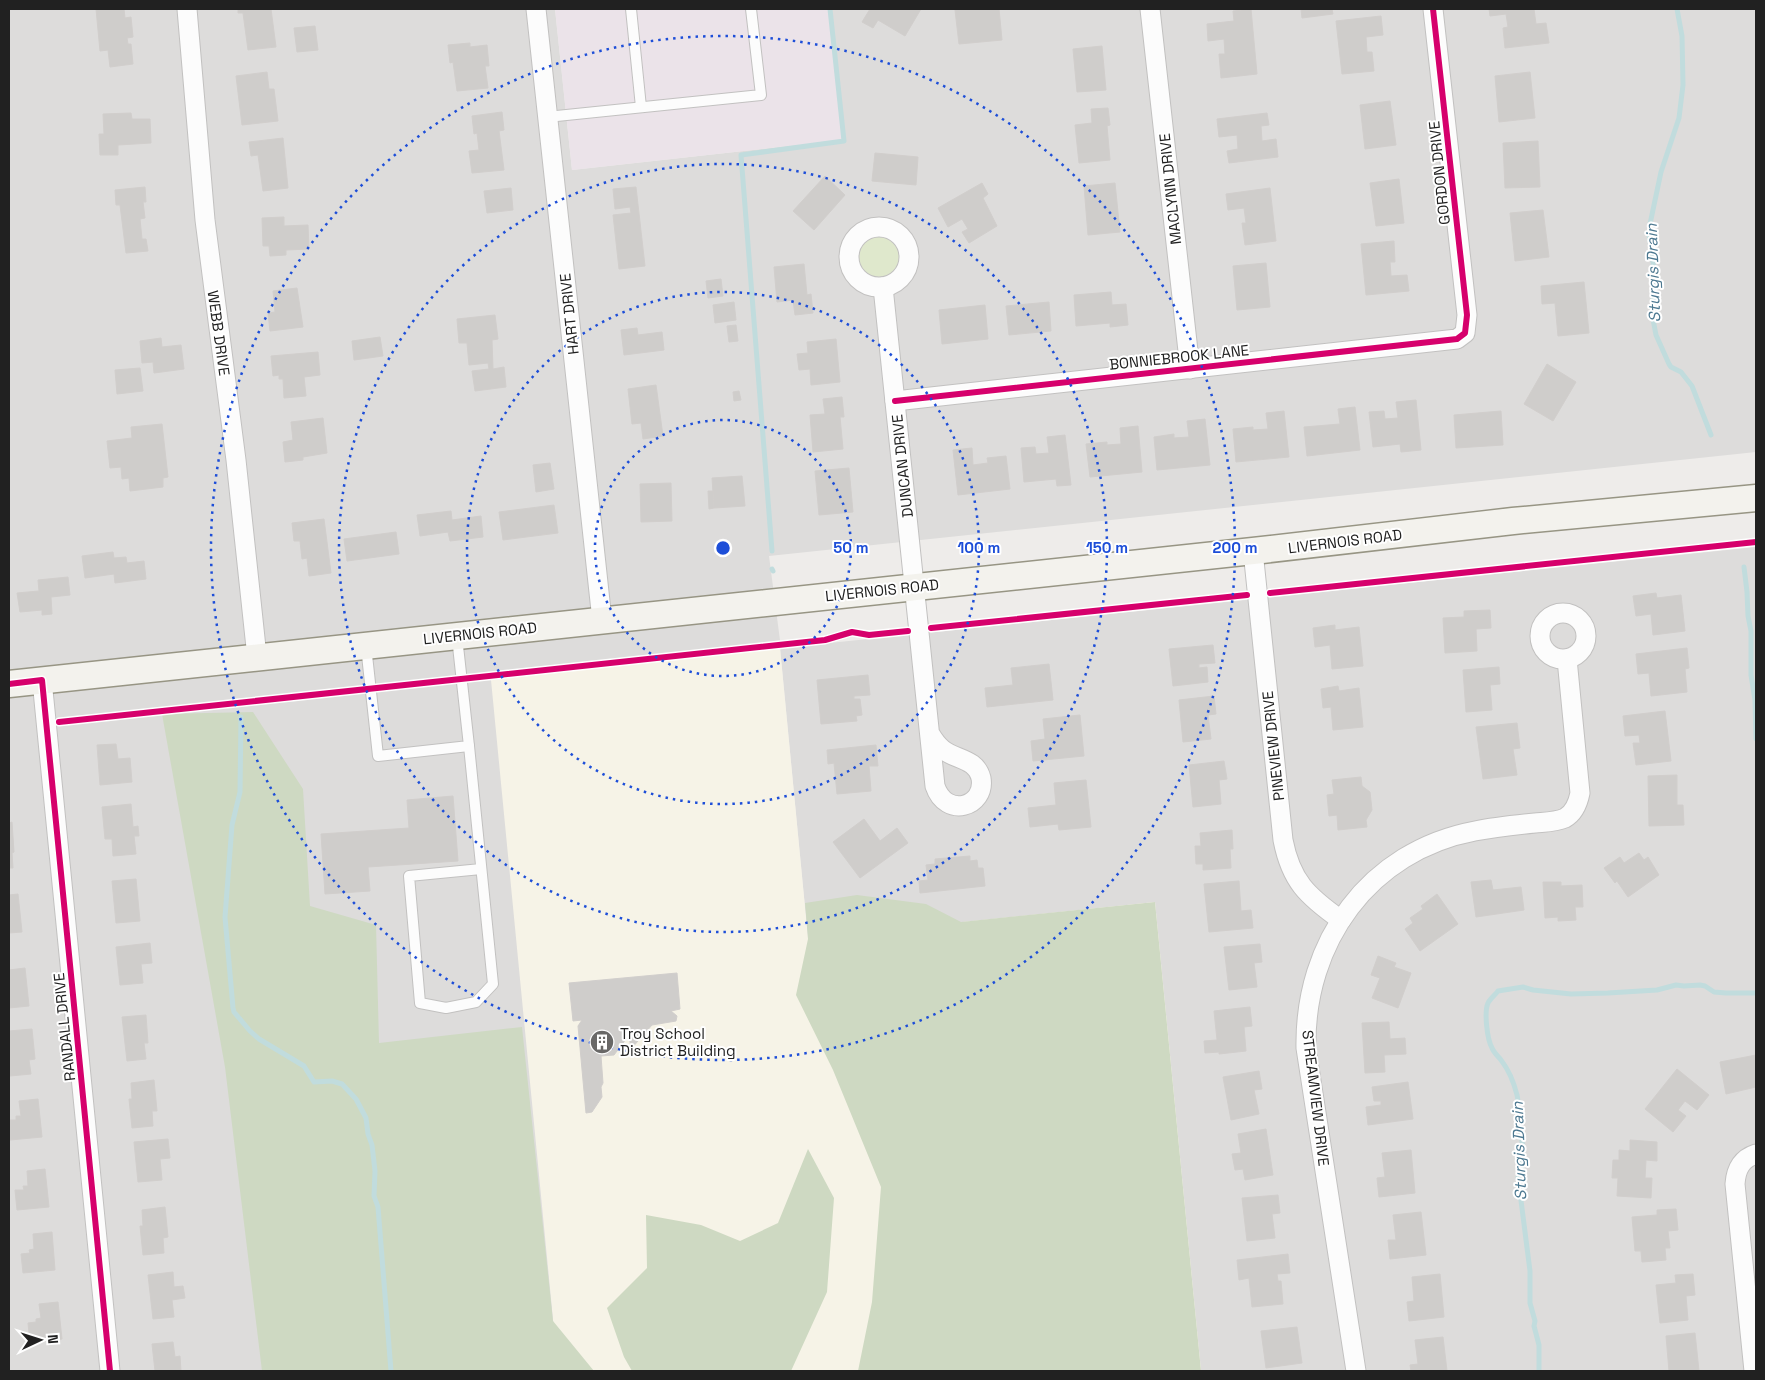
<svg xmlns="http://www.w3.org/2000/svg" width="1765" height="1380" font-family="'Space Grotesk',sans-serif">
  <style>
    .built { fill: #dddcdb }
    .industrial { fill: #ebe3e9 }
    .education { fill: #f6f3e7 }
    .grass { fill: #dfe8cc }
    .forest { fill: #ced9c2 }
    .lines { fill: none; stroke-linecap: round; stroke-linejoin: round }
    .stream { stroke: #c1dcdd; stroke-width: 5 }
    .building { fill: #cfcdcb; stroke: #d1cecc }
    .service-casing { stroke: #c2c1c0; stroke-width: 12 }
    .minor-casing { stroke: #c2c1c0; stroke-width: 21 }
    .secondary-casing { stroke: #979584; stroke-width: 29 }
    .service { stroke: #fcfcfc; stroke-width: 10 }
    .minor { stroke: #fcfcfc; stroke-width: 19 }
    .secondary { stroke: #f3f2ed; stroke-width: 26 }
    .cycleway-casing { stroke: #fff; stroke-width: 9 }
    .cycleway { stroke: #d6006c; stroke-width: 6 }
    .ring { fill: none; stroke: #1d4ed8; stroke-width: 2.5; stroke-dasharray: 2.5 5 }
    .labels { text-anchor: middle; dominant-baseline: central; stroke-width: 4; stroke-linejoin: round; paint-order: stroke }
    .street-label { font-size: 15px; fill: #212121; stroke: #fff }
    .poi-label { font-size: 15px; fill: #212121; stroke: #fff; text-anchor: start }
    .water-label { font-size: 16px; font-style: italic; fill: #4c7890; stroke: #fff }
    .centre { fill: #1d4ed8; stroke: #fff; stroke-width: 2.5 }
    .ring-label { font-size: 15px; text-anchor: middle; font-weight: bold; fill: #1d4ed8; stroke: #fff; stroke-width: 4; stroke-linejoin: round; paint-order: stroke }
  </style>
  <rect width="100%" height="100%" fill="#eeecea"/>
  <polygon class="built" points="9,9 555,9 572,170 842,140 829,9 1756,9 1756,452 769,556 781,648 1756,547 1756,1371 1201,1371 1155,902 808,939 780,648 558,1371 9,1371"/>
  <polygon class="industrial" points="555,9 829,9 842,140 572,170"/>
  <polygon class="education" points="780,648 808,938 1155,902 1201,1371 558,1371 491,680"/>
  <circle class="grass" cx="879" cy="257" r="20"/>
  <g class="forest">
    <polygon points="253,712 303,789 310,906 376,925 379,1043 522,1027 553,1321 594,1371 262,1371 225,1067 162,714"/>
    <polygon points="857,895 926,904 961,922 1155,902 1201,1371 858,1371 872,1302 881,1187 833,1070 796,995 808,939 805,903"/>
    <polygon points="808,1149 834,1198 827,1292 791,1371 632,1371 624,1357 607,1308 647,1268 646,1215 701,1225 740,1241 778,1223"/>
  </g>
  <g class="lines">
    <g class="stream">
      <polyline points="1677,9 1682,36 1683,85 1679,118 1661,172 1650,224 1651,229 1649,234 1655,276 1652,314 1656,335 1669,364 1671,367 1681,372 1692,386 1711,435"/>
      <polyline points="772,551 741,155 844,141 830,9"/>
      <polyline points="1744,567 1747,592 1748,616 1751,631 1751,675 1755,700 1756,739"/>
      <polyline points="772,569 773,571"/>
      <polyline points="241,717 240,792 232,825 225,917 233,1008 234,1012 250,1031 259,1039 304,1066 314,1082 332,1081 342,1084 356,1099 366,1118 368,1134 372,1145 375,1171 374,1196 378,1207 391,1371"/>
      <path d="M1539,1371V1345L1534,1326L1535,1321L1530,1303V1271L1518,1177C1526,1163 1523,1138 1518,1124C1515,1117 1520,1105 1517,1095C1514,1083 1508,1069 1501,1060C1498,1056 1494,1053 1492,1048C1487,1039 1484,1012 1488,1003C1490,999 1495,995 1498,991L1523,987L1533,990L1571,994L1608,993L1657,990L1676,985L1684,986L1700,985L1705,986L1714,992L1726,993H1756"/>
    </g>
  </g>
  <g class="building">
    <polygon points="96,9 124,9 125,18 131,17 133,37 127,38 128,44 131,44 133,64 110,67 108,50 100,51"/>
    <polygon points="238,9 271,9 276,47 248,50 243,13 238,13"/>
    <polygon points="870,9 921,9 905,36 878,20 873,28 862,22"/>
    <polygon points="964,9 999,9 1002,40 959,44 955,10"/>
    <polygon points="1251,9 1257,74 1221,78 1219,54 1225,54 1224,39 1208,41 1207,24 1234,21 1233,11"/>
    <polygon points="1301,9 1332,9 1333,14 1302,18"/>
    <polygon points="1489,9 1534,9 1536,24 1546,23 1549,43 1505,48 1503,28 1508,27 1506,14 1490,16"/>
    <polygon points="1381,16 1383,35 1366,37 1367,52 1372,52 1374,71 1342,74 1336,21"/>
    <polygon points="315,26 318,50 297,52 294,28"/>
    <polygon points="470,43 470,47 487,45 489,66 485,66 488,88 457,91 453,62 450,63 448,45"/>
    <polygon points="1102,46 1106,90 1077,92 1073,49"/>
    <polygon points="267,72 269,89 274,89 278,121 242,125 236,76"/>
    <polygon points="1530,72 1535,118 1499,122 1495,76"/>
    <polygon points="1390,101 1396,145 1365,149 1360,105"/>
    <polygon points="1108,108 1110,125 1107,126 1110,160 1079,163 1075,125 1092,123 1091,109"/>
    <polygon points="502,112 504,130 499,131 504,170 472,173 469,151 479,150 477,133 474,134 472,116"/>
    <polygon points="131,113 132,119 150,119 151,143 118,145 118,155 100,155 99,134 104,134 103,114"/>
    <polygon points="1267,113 1269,125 1261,126 1262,141 1276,139 1278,157 1229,163 1227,151 1238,149 1237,135 1219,137 1217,119"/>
    <polygon points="283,138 288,188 263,191 258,155 251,156 249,142"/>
    <polygon points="1538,141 1540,187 1505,188 1503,143"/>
    <polygon points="875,153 918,157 916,185 872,181"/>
    <polygon points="825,176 845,195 814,230 793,211"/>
    <polygon points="1399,179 1404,223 1376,226 1370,183"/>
    <polygon points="982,183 988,194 983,198 997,226 969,243 962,232 968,229 962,219 948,227 938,208"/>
    <polygon points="1115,183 1120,232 1088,235 1084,186"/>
    <polygon points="145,187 146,202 143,202 145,218 140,219 142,239 146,239 148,251 126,253 120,205 116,205 115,190"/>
    <polygon points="636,187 645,266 619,269 613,215 631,213 630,207 615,209 613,189"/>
    <polygon points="511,188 513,210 487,213 484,191"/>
    <polygon points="1270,188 1276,241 1245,245 1242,223 1246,223 1244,208 1228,210 1226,194"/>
    <polygon points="1543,210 1549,257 1515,261 1510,213"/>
    <polygon points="284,217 284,226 308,225 309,249 286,250 286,255 270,256 269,246 263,246 262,218"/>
    <polygon points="1394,241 1395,262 1390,262 1391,276 1407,275 1409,291 1366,295 1361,244"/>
    <polygon points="1266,263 1270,307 1237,310 1233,266"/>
    <polygon points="804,264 807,295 811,294 813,313 795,315 793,300 777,302 774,267"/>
    <polygon points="721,279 723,296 708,298 706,281"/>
    <polygon points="1584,282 1589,333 1558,336 1555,303 1542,304 1541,286"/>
    <polygon points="297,288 303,327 270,331 268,313 275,312 273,291"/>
    <polygon points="1111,292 1112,305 1126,304 1128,325 1110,327 1110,323 1076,326 1074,295"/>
    <polygon points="734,302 736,320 715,323 713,305"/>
    <polygon points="1049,302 1051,331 1009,335 1006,306"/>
    <polygon points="985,305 988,339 942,344 939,310"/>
    <polygon points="495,315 498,339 492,340 493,369 504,367 506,387 475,391 472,371 489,369 488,363 469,365 467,343 459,343 457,319"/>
    <polygon points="736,325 738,341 729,342 727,326"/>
    <polygon points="637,328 638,335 662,332 664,350 624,355 621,330"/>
    <polygon points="380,337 383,356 354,360 352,341"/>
    <polygon points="161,338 162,347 181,345 184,369 154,373 153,362 142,363 140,341"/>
    <polygon points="836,339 840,382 811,385 810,369 799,370 797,354 808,353 807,342"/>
    <polygon points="318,352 320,375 304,377 306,396 284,398 283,379 279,379 279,375 273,376 271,356"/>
    <polygon points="1547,364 1576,382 1553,421 1524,404"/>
    <polygon points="140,368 143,391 117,394 115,370"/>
    <polygon points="656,385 663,436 643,439 641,423 632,424 628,389"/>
    <polygon points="739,391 741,400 734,401 733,392"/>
    <polygon points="842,397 844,417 840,417 843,449 813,452 810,415 825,414 823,399"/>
    <polygon points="1416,400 1421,450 1401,452 1400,444 1373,447 1369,412 1384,411 1385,419 1398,418 1396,402"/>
    <polygon points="1355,407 1360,450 1307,456 1304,427 1340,424 1338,409"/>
    <polygon points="1284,411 1289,457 1236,462 1233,429 1253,427 1253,430 1268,429 1266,413"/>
    <polygon points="1501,411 1503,445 1456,448 1454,415"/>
    <polygon points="323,418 327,453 303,457 303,460 285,462 283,442 293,440 291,422"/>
    <polygon points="1205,419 1210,465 1157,470 1154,437 1174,434 1174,438 1189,437 1187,421"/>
    <polygon points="162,424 168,477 163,478 163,487 130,491 129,478 122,479 121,467 110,468 107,441 132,438 131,427"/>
    <polygon points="1138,426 1142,472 1090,477 1086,444 1107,442 1107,445 1121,444 1120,428"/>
    <polygon points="1065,435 1071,485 1057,486 1056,479 1024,482 1021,448 1035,447 1036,454 1049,453 1047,437"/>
    <polygon points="972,448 973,465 988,463 987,458 1006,456 1010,489 958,495 953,450"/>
    <polygon points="550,463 554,489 536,492 533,465"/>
    <polygon points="849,468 853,512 819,515 815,471"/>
    <polygon points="742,476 745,506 714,508 712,478"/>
    <polygon points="671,483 672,521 641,522 640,484"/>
    <polygon points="708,491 713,491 714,508 709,509"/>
    <polygon points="554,505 558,533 503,540 499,512"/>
    <polygon points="451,511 452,520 481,516 483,537 450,541 448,532 420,536 417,515"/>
    <polygon points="324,519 331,573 309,576 307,558 302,559 300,541 294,541 292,523"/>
    <polygon points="396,532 399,554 347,561 344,539"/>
    <polygon points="113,552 114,558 126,557 127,563 144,561 146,579 115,583 114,574 85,578 82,556"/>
    <polygon points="68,577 70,595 51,597 52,614 42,615 42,610 20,612 17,593 39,591 38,580"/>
    <polygon points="1656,593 1657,598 1681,595 1685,631 1653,635 1651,614 1636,616 1633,596"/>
    <polygon points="1490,610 1491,628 1476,629 1477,651 1445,653 1443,618 1464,617 1464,611"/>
    <polygon points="1335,625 1335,630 1359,627 1363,666 1332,669 1330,645 1315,647 1313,628"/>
    <polygon points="1213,645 1215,663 1199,664 1199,668 1207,667 1208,682 1173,686 1169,649"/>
    <polygon points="1687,648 1689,668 1685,669 1687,692 1651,696 1649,673 1638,674 1636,654"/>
    <polygon points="1049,664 1053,700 987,707 985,688 1013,685 1011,668"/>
    <polygon points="1499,667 1500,684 1490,685 1492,710 1466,712 1463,670"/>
    <polygon points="868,675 870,695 854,696 854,699 860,699 862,715 856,716 857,721 821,724 817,680"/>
    <polygon points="1338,686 1339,691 1359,688 1363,727 1333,730 1331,707 1323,708 1321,689"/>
    <polygon points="1214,696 1216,714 1208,715 1211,739 1183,742 1179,700"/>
    <polygon points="1665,711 1671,761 1636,765 1633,743 1640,743 1639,735 1625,736 1623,716"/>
    <polygon points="1080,715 1084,756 1033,761 1031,741 1045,739 1043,719"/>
    <polygon points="1517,723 1520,748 1513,749 1517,775 1483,779 1476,727"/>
    <polygon points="116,744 118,759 130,758 132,782 100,785 97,745"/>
    <polygon points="876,745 878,766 869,766 871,791 837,794 834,763 828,764 827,750"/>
    <polygon points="1224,761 1227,779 1219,780 1221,804 1193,807 1189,765"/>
    <polygon points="1677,775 1677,805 1683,805 1684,825 1649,826 1648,776"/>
    <polygon points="1361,777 1362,786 1370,792 1372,810 1366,820 1367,827 1338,830 1337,815 1329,816 1327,795 1334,794 1332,780"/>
    <polygon points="1086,780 1091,827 1059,830 1058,824 1030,827 1028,808 1056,805 1054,783"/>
    <polygon points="453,796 458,861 368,867 370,891 325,894 321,834 409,828 407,800"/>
    <polygon points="131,804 133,827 138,826 139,836 134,836 136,854 113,856 112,839 105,839 102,807"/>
    <polygon points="864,819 880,841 897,828 908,843 860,878 833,842"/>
    <polygon points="12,822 14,852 12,853 13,868 9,868 9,823"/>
    <polygon points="1232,830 1233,849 1230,849 1231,868 1203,870 1203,864 1196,864 1195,846 1201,846 1200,833"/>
    <polygon points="1639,853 1644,860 1648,857 1659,875 1628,897 1617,881 1615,883 1604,868 1620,857 1624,863"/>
    <polygon points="970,856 970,861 977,860 978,868 983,868 985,886 920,893 919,881 928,880 926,865 935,864 935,859"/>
    <polygon points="136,879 140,921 116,923 112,881"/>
    <polygon points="1491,880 1493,890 1521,887 1524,910 1476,917 1471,882"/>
    <polygon points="1239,881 1241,911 1251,910 1253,928 1209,932 1204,884"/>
    <polygon points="1543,882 1561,882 1561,886 1582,885 1583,907 1575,907 1576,920 1558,921 1558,917 1545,918"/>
    <polygon points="18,894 22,932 9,933 9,895"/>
    <polygon points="1437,894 1458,924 1420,951 1405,929 1413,923 1410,918 1423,909 1421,906"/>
    <polygon points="150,943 152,963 141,964 143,983 120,985 116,947"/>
    <polygon points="1260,944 1262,962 1254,963 1257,987 1229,990 1224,947"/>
    <polygon points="1378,956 1396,963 1394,967 1411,973 1398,1008 1372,998 1380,978 1371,975"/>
    <polygon points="25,968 29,1006 9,1008 9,970"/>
    <polygon points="677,973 680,1009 671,1011 677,1016 676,1021 652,1025 631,1049 629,1035 614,1055 601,1056 603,1083 601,1087 602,1097 592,1112 586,1113 578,1026 582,1020 573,1021 569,983"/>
    <polygon points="1250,1007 1252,1026 1244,1027 1246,1051 1219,1054 1219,1052 1205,1053 1204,1041 1217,1040 1214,1011"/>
    <polygon points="146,1015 148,1043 144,1043 146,1059 127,1061 122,1017"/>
    <polygon points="1389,1022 1390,1039 1405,1038 1406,1054 1384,1055 1385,1072 1365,1073 1362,1023"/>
    <polygon points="32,1029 35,1059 29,1060 31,1074 10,1076 9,1031"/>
    <polygon points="1756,1055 1756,1087 1726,1094 1720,1062"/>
    <polygon points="1677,1069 1709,1095 1697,1110 1685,1101 1678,1110 1686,1116 1673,1132 1645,1109"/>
    <polygon points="1259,1071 1262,1089 1254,1090 1259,1114 1231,1120 1223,1077"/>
    <polygon points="154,1080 157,1111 152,1111 153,1126 132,1128 129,1099 132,1099 131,1083"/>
    <polygon points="1408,1082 1413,1119 1368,1125 1366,1107 1381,1105 1381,1101 1374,1101 1372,1087"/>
    <polygon points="38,1099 42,1137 10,1140 9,1120 16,1120 16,1116 21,1116 19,1101"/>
    <polygon points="1266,1129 1273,1175 1245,1180 1243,1169 1235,1170 1232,1154 1241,1153 1238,1134"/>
    <polygon points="168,1139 170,1158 160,1159 162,1180 138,1182 134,1142"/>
    <polygon points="1630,1140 1657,1142 1657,1161 1646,1160 1645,1178 1652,1178 1651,1198 1617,1196 1618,1178 1612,1178 1613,1160 1619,1160 1619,1150 1630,1151"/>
    <polygon points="1411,1150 1415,1193 1379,1197 1377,1178 1385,1177 1382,1153"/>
    <polygon points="45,1169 49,1207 17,1210 15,1190 24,1190 23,1186 28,1186 27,1171"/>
    <polygon points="1278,1195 1280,1213 1272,1214 1275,1238 1247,1241 1242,1198"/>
    <polygon points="165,1207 168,1237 163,1238 164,1253 143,1255 140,1226 143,1226 142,1210"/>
    <polygon points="1676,1209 1678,1230 1668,1231 1670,1248 1665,1248 1666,1260 1642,1262 1641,1251 1635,1251 1632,1217 1657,1215 1657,1210"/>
    <polygon points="1421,1212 1426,1255 1390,1259 1388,1240 1396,1240 1393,1215"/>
    <polygon points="52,1232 55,1270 23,1273 21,1254 30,1253 29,1250 34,1249 33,1234"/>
    <polygon points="1288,1254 1290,1273 1277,1274 1278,1281 1281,1281 1283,1304 1252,1307 1249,1278 1239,1280 1237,1260"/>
    <polygon points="173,1272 174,1287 183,1286 185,1298 172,1300 174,1317 153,1319 148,1275"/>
    <polygon points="1440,1274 1444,1317 1409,1321 1407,1302 1414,1301 1412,1277"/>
    <polygon points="1693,1274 1695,1295 1686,1296 1688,1320 1660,1323 1656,1285 1676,1283 1675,1275"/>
    <polygon points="58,1302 62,1339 30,1343 28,1323 36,1322 36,1319 41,1318 39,1304"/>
    <polygon points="1297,1327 1302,1363 1266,1368 1261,1331"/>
    <polygon points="1695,1333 1699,1371 1669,1371 1666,1336"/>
    <polygon points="1443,1337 1447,1371 1411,1371 1410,1365 1418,1364 1415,1340"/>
    <polygon points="173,1342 175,1357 180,1356 181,1371 155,1371 152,1344"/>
  </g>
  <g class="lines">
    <g class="service-casing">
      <g id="service">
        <polyline points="631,9 641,107"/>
        <polyline points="547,117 761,95 751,9"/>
        <polyline points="366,646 378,756 469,746 457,637"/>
        <polyline points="469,746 493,984 476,1002 446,1008 420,1003 409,876 481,869"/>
      </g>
    </g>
    <g class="minor-casing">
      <g id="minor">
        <polyline points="187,9 205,220 236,460 257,657"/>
        <polyline points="536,9 602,620"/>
        <polyline points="1150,9 1190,369"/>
        <circle cx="879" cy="257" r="30"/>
        <path d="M883,287L935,786C946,819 986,807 981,778C976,758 955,760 942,749C937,745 933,739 930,734"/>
        <polyline points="895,401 1457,339 1465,333 1467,315 1433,9"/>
        <path d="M1253,551L1283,840C1291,881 1307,896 1341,920"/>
        <circle cx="1563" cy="636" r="23"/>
        <polyline points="42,680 110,1371"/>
        <path d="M1356,1371L1306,1048C1304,942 1369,851 1475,831C1495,827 1515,825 1535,823C1545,822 1556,822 1565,818C1574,813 1578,803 1580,793L1567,659"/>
        <path d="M1754,1371L1735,1184C1736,1169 1741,1159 1756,1154"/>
      </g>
    </g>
    <g class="secondary-casing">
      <polyline id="secondary" points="9,684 1253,551 1513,521 1756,498"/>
    </g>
    <use href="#service" class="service"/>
    <use href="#minor" class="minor"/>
    <use href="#secondary" class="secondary"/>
    <g class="cycleway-casing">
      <g id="cycleway">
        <polyline points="895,401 1457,339 1465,333 1467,315 1433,9"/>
        <polyline points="1270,593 1756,542"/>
        <polyline points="931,628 1247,595"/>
        <polyline points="9,684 42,680 110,1371"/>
        <polyline points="59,722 825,640 852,632 869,635 908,631"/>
      </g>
    </g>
    <use href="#cycleway" class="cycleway"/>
  </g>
  <g class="ring">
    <circle cx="723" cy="548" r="128"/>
    <circle cx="723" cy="548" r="256"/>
    <circle cx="723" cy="548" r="384"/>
    <circle cx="723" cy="548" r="512"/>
  </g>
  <defs>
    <g id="building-disc" transform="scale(1.25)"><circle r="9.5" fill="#696867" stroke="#fff"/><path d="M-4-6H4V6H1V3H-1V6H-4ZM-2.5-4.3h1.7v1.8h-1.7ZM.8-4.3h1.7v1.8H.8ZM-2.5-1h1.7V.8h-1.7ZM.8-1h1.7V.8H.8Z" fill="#fff"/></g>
  </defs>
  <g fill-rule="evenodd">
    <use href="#building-disc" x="602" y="1042"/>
  </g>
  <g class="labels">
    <g class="street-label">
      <text transform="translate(1439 173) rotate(-96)">GORDON DRIVE</text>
      <text transform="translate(1170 189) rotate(-96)">MACLYNN DRIVE</text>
      <text transform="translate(569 314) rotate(-96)">HART DRIVE</text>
      <text transform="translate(219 333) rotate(82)">WEBB DRIVE</text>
      <text transform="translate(1179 357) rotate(-6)">BONNIEBROOK LANE</text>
      <text transform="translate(902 466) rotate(-96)">DUNCAN DRIVE</text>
      <text transform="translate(1345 541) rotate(-7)">LIVERNOIS ROAD</text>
      <text transform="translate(882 590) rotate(-6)">LIVERNOIS ROAD</text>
      <text transform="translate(480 633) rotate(-6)">LIVERNOIS ROAD</text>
      <text transform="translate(1273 746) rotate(-96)">PINEVIEW DRIVE</text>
      <text transform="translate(64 1027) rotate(-96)">RANDALL DRIVE</text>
      <text transform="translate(1316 1098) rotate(83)">STREAMVIEW DRIVE</text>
    </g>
    <g class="poi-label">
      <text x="620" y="1033">Troy School<tspan x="620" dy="17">District Building</tspan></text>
    </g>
    <g class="water-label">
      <text transform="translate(1653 273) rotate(-92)">Sturgis Drain</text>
      <text transform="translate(1519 1151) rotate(-92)">Sturgis Drain</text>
    </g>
  </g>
  <circle cx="723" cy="548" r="8" class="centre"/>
  <g class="ring-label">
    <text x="851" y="553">50 m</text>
    <text x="979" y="553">100 m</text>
    <text x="1107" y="553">150 m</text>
    <text x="1235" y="553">200 m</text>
  </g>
  <rect width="1765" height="1380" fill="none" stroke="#212121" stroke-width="20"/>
  <g transform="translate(40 1340) rotate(86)" stroke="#ffffff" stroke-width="4" paint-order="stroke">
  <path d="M0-4L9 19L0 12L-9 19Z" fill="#212121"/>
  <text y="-8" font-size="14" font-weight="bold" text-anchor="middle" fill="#212121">N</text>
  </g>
</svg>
